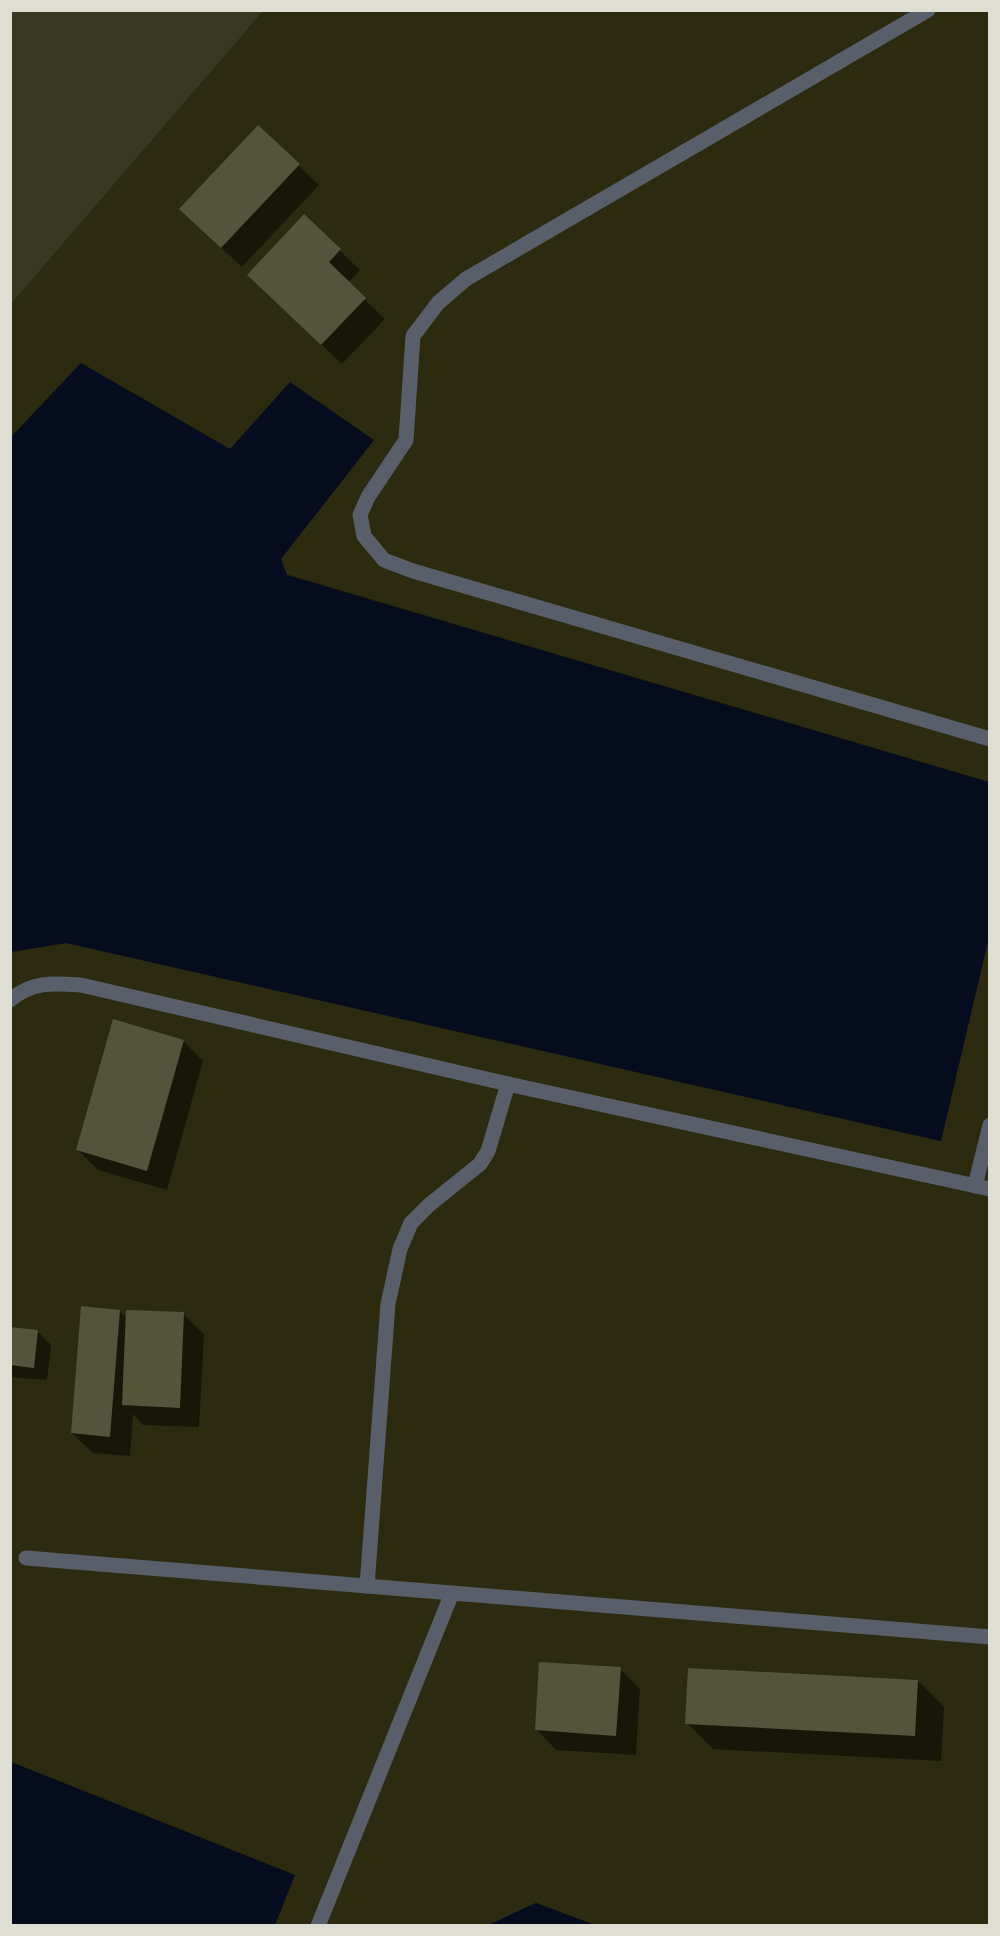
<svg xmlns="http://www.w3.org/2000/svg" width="1000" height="1936" font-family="Lato,sans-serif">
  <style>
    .built { fill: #2c2b0f }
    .green { fill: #393921 }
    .water { fill: #050c1e }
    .shadow { fill: #0007 }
    .building { fill: #535439 }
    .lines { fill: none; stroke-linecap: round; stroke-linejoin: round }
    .service { stroke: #595f6a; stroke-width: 15 }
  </style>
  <rect width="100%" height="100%" fill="#23230e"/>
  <g class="built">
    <polygon points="263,11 989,11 989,782 287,574 280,559 374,440 230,449 81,363 11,437 11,304"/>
    <polygon points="989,937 989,1925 595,1925 536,1903 488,1925 275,1925 295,1875 11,1762 11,952 66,943 940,1141"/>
  </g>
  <polygon class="green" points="11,10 263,11 11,304 10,11"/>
  <g class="water">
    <polygon points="81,363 230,449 290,382 374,440 281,559 287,575 989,782 989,937 941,1141 66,943 11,952 11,437"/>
    <polygon points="11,1762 295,1875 275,1925 11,1925"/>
    <polygon points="536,1903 595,1925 488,1925"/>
  </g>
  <g class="shadow">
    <polygon points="258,127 319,185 242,267 201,229"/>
    <polygon points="304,216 360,270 348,283 385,319 342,364 269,295"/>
    <polygon points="183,1041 203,1061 167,1190 98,1170 78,1150"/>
    <polygon points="120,1311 127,1319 183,1314 204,1334 199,1427 143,1425 133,1414 130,1456 93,1453 72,1433"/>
    <polygon points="10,1329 37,1331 51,1345 47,1380 10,1377"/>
    <polygon points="620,1669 640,1689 636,1755 556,1750 536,1729"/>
    <polygon points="918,1681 944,1707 941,1761 713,1749 687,1723"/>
  </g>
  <g class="building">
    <polygon points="258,125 300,164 221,248 179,209"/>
    <polygon points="304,214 341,249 329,262 366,298 321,345 247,275"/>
    <polygon points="113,1019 184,1040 147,1171 76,1150"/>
    <polygon points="81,1306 120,1310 110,1437 71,1433"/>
    <polygon points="126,1310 184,1312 180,1408 122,1405"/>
    <polygon points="10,1327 38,1330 34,1368 10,1365"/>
    <polygon points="539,1662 621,1667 616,1736 535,1730"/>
    <polygon points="688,1668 918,1680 915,1736 685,1724"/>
  </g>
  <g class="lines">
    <g class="service">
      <polyline points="928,10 466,279 438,303 413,336 406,440 368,497 360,515 364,536 384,560 413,571 990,739"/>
      <path d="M10,1000C33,981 52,983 81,985L508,1084L990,1189"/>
      <polyline points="975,1186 990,1125"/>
      <polyline points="26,1558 990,1637"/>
      <polyline points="367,1586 388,1304 400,1249 411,1223 429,1205 480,1164 488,1151 508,1084"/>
      <polyline points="318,1926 452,1593"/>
    </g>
  </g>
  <rect width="1000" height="1936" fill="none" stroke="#dedfd2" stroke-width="24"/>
</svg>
